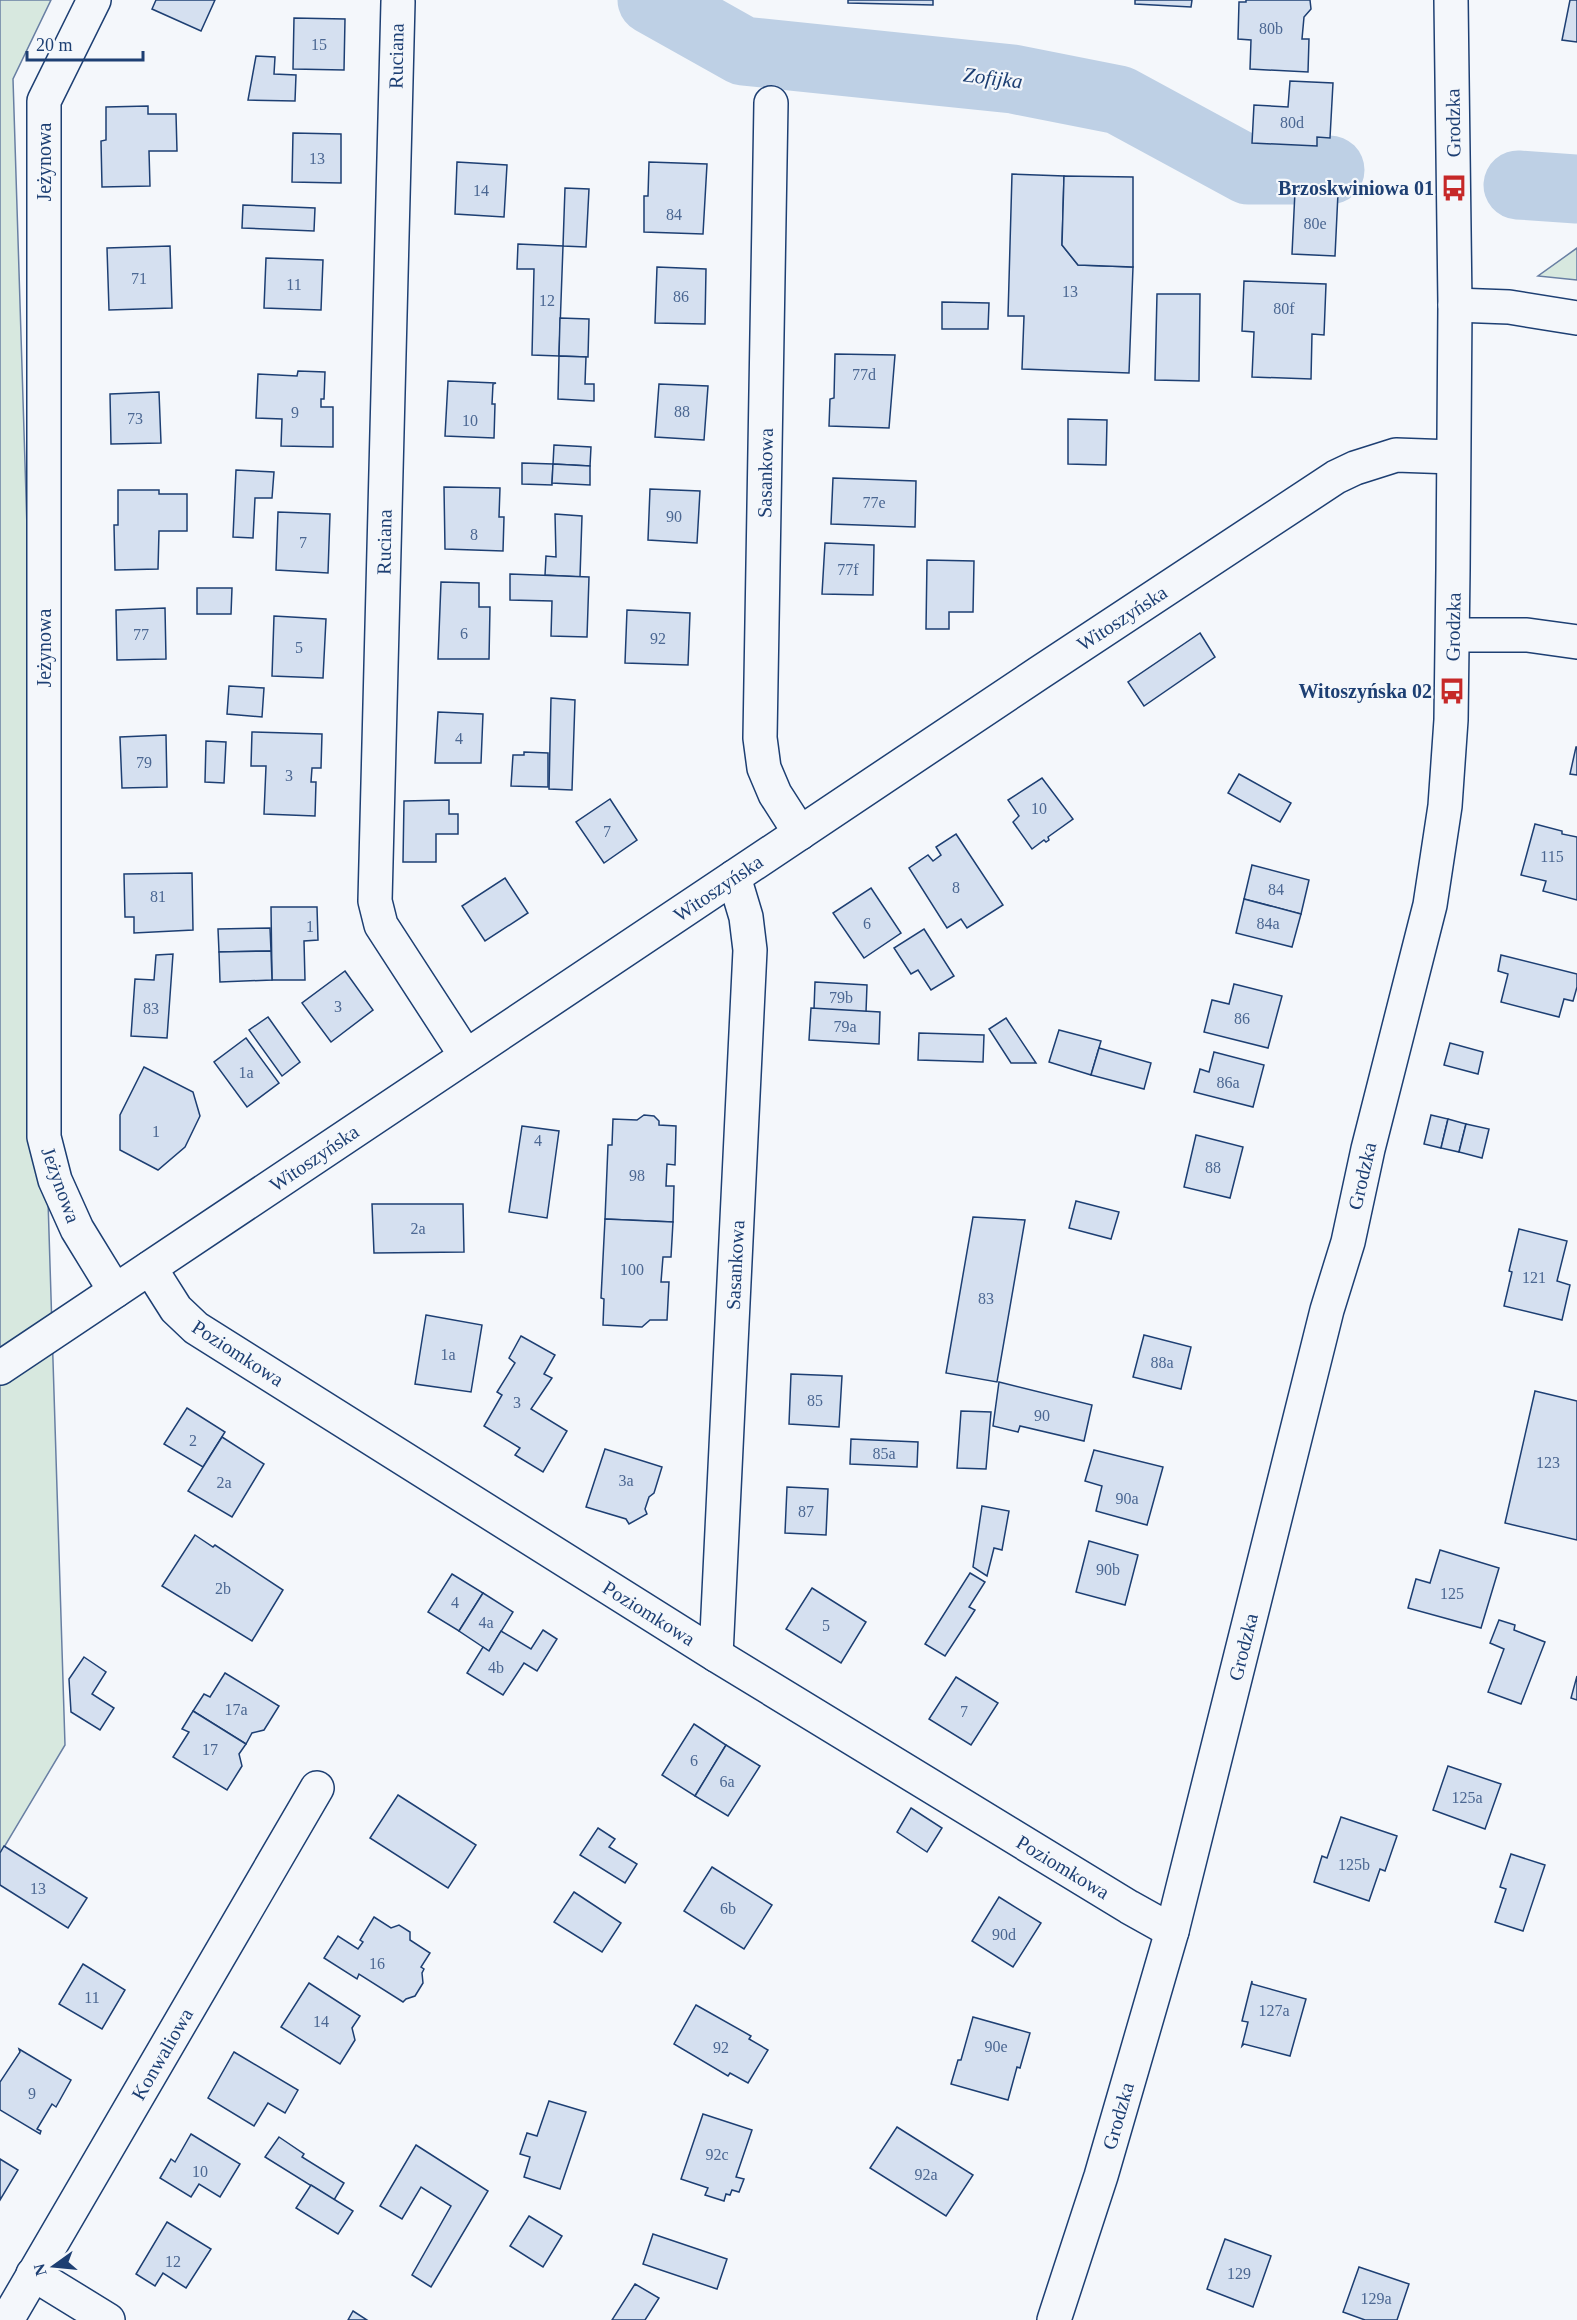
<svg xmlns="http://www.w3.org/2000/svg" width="1577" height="2320" font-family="'Times New Roman',serif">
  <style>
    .green { fill: #d7e8df; stroke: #687fa3; stroke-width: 1.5 }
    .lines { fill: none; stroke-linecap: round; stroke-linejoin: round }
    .river { stroke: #bed0e5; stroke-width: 69 }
    .building { fill: #d5e0f0; stroke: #1d3f73; stroke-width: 1.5 }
    .minor-casing { stroke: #1d3f73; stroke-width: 36 }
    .tertiary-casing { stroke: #1d3f73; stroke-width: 36 }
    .minor { stroke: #f4f7fb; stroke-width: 33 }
    .tertiary { stroke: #f4f7fb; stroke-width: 33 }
    .labels { text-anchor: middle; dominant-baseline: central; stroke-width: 4.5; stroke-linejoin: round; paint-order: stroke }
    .number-label { font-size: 16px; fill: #4b6792 }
    .street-label { font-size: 20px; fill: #1d3f73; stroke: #f4f7fb }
    .poi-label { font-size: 20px; font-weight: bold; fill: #1d3f73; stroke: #f4f7fb; text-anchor: end }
    .water-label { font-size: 21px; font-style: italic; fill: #1d3f73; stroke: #f4f7fb }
  </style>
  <rect width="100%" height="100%" fill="#f4f7fb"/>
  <g class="green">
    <polygon points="0,0 51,0 13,79 65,1745 0,1854"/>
    <polygon points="1577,248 1577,280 1538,276"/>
  </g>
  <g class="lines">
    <g class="river">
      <polyline points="652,0 743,51 1013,79 1119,100 1248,170 1330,170"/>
      <polyline points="1518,185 1577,189"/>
    </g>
  </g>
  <g class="building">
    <polygon points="156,0 215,0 201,31 152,9"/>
    <polygon points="848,0 933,0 933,5 848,3"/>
    <polygon points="1135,0 1192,0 1191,7 1135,4"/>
    <polygon points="1246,0 1310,0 1311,9 1304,17 1302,39 1309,39 1308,72 1250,69 1251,40 1238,39 1239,2 1246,2"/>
    <polygon points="1570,0 1577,0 1577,42 1562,40"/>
    <polygon points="294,18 345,19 344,70 293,69"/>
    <polygon points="256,56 275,57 274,74 296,75 295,101 248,100"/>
    <polygon points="1290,81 1333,83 1330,138 1317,137 1317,146 1252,143 1254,105 1288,107"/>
    <polygon points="148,106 148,114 176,114 177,151 149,151 150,186 102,187 101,141 106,140 106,107"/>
    <polygon points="293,133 341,134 341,183 292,182"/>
    <polygon points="457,162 507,165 504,217 455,214"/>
    <polygon points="649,162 707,164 703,234 644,232 644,196 648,196"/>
    <polygon points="1012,174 1064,176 1062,245 1078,265 1133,267 1129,373 1022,369 1024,316 1008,316"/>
    <polygon points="1064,176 1133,177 1133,267 1078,265 1062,245"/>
    <polygon points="565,188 589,189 586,247 563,246"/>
    <polygon points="1295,191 1338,193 1335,256 1292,254"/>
    <polygon points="243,205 315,208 314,231 242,228"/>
    <polygon points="518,244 563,246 559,356 532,355 534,269 517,269"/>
    <polygon points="170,246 172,308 109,310 107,248"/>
    <polygon points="266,258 323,260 321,310 264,308"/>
    <polygon points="657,267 706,269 705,324 655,323"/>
    <polygon points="1244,281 1326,284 1324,335 1312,334 1311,379 1252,377 1254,332 1242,331"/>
    <polygon points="1157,294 1200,294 1199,381 1155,380"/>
    <polygon points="942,302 989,303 988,329 942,329"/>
    <polygon points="560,318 589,319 588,357 559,356"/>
    <polygon points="835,354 895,355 889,428 829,426 830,399 834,398"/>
    <polygon points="559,356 586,357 585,384 594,384 594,401 558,399"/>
    <polygon points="298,371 325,372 324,399 321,399 321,407 333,407 333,447 281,446 282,419 256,418 258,374 297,376"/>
    <polygon points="448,381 496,383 493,384 492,404 495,404 494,438 445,436"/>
    <polygon points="659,384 708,386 704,440 655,437"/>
    <polygon points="159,392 161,443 111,444 110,394"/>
    <polygon points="1068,419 1107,420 1106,465 1068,464"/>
    <polygon points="554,445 591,447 590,466 553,464"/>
    <polygon points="522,463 553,464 552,485 522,484"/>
    <polygon points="553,464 590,466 590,485 552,483"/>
    <polygon points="236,470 274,472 272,498 255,498 253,538 233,537"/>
    <polygon points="833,478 916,481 915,527 831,524"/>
    <polygon points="444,487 500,488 499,517 504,517 503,551 445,549"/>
    <polygon points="650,489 700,491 697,543 648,540"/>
    <polygon points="118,490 159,490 159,494 187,494 187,531 159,531 158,569 115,570 114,525 118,525"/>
    <polygon points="278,512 330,514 328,573 276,570"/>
    <polygon points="555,514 582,516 580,577 545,575 546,556 556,557"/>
    <polygon points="825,543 874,545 873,595 822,594"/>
    <polygon points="927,560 974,561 973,612 949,612 949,629 926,629"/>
    <polygon points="510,574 589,577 587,637 551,636 552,601 510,600"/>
    <polygon points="441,582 479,583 479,607 490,607 489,659 438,659"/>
    <polygon points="197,588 232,588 231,614 197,614"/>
    <polygon points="165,608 166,659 117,660 116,610"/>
    <polygon points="627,610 690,613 688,665 625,663"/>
    <polygon points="274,616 326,619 323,678 272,676"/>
    <polygon points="1200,633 1215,657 1144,706 1128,682"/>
    <polygon points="229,686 264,688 262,717 227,714"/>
    <polygon points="551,698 575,700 572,790 549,789"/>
    <polygon points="438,712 483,714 481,763 435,763"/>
    <polygon points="252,732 322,734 321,768 312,768 311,782 316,782 315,816 264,814 266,766 251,766"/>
    <polygon points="166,735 167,787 122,788 120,737"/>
    <polygon points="206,741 226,742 224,783 205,782"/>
    <polygon points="1576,747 1577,747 1577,775 1570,774"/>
    <polygon points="524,752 548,753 548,787 511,786 513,755 524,755"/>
    <polygon points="1239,774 1291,803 1280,822 1228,793"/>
    <polygon points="1042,778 1073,819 1048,837 1049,840 1046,842 1044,840 1032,849 1013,822 1019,816 1008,800"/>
    <polygon points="610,799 637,840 604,863 576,822"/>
    <polygon points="449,800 449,814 458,814 458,834 436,834 436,862 403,862 404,801"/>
    <polygon points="1535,824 1562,831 1562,834 1577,837 1577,900 1543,891 1546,881 1521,875"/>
    <polygon points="956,834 1003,905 967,928 961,919 947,928 909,868 928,855 933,861 941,855 936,847"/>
    <polygon points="1252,865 1309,880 1301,914 1244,899"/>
    <polygon points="192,873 193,930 134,933 134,917 125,917 124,874"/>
    <polygon points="505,878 528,913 485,941 462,906"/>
    <polygon points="871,888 901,933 864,958 833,913"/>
    <polygon points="1244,899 1301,914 1292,947 1236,933"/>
    <polygon points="271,907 317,907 318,940 304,941 305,980 272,980"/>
    <polygon points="270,928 271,951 219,952 218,929"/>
    <polygon points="924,929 954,976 931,990 918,970 911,974 894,948"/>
    <polygon points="271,951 272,980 220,982 219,952"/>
    <polygon points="173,954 167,1038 131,1036 135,979 154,980 156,955"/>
    <polygon points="1501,955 1577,974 1577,987 1573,1001 1564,999 1559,1017 1501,1002 1508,974 1498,971"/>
    <polygon points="345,971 373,1010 331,1042 302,1003"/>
    <polygon points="815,982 867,985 866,1012 814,1009"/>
    <polygon points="1234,984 1282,996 1268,1048 1204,1032 1212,1000 1229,1004"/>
    <polygon points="811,1008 880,1012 879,1044 809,1040"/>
    <polygon points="268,1017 300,1062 282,1076 249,1030"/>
    <polygon points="1006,1018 1036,1063 1011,1063 989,1029"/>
    <polygon points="1059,1030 1101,1041 1091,1075 1049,1062"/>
    <polygon points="919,1033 984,1035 983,1062 918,1060"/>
    <polygon points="246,1038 279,1083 247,1107 214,1062"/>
    <polygon points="1450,1043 1483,1052 1478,1074 1444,1065"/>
    <polygon points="1099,1048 1151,1063 1144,1089 1091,1075"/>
    <polygon points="1214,1052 1264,1065 1253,1107 1194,1092 1200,1069 1209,1072"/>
    <polygon points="144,1067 193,1092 200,1116 185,1147 158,1170 120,1150 120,1115"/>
    <polygon points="644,1115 654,1116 659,1121 659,1125 676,1126 675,1165 667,1164 666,1186 674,1186 673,1222 605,1219 608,1145 612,1145 613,1119 637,1120"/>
    <polygon points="1431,1115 1448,1119 1441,1148 1424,1144"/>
    <polygon points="1448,1119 1466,1124 1459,1152 1441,1148"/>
    <polygon points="1466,1124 1489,1129 1482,1158 1459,1152"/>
    <polygon points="522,1126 559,1131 547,1218 509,1212"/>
    <polygon points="1196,1135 1243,1147 1230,1198 1184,1187"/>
    <polygon points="1076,1201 1119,1212 1111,1239 1069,1228"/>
    <polygon points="372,1204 463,1204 464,1252 374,1253"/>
    <polygon points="973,1217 1025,1220 997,1382 946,1373"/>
    <polygon points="605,1219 673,1222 671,1257 663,1257 661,1282 669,1282 667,1320 650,1320 642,1327 603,1325 604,1299 601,1298"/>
    <polygon points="1519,1229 1567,1241 1557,1281 1570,1285 1562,1320 1504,1306 1512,1272 1509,1271"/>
    <polygon points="426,1315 482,1325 471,1392 415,1384"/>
    <polygon points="1144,1335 1191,1347 1181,1389 1133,1377"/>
    <polygon points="521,1336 555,1355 544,1374 552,1378 531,1409 567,1431 543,1472 515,1455 520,1448 484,1426 502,1395 497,1392 515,1363 509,1358"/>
    <polygon points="791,1374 842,1376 839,1427 789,1424"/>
    <polygon points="999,1382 1092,1405 1084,1441 1020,1426 1018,1432 993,1426"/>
    <polygon points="1535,1391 1577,1401 1577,1540 1505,1523"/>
    <polygon points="187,1408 225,1432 203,1467 164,1444"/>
    <polygon points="961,1411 991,1412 986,1469 957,1468"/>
    <polygon points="222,1437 264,1464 232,1517 188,1491"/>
    <polygon points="851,1439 918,1442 917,1467 850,1464"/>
    <polygon points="605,1449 662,1467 654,1493 649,1497 645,1509 647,1514 629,1524 626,1519 586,1507"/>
    <polygon points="1094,1450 1163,1467 1147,1525 1096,1511 1102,1486 1085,1481"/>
    <polygon points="787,1487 828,1489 826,1535 785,1533"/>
    <polygon points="982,1506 1009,1511 1002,1550 994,1548 987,1576 973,1567"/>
    <polygon points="195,1535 213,1547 215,1545 283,1590 252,1641 162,1586"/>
    <polygon points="1089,1541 1138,1555 1125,1605 1076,1592"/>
    <polygon points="1440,1550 1499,1568 1481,1628 1408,1608 1416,1579 1430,1583"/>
    <polygon points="970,1573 985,1582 969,1607 975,1610 945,1656 925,1644"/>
    <polygon points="452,1574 483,1593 459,1631 428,1612"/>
    <polygon points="812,1588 866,1622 841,1663 786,1629"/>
    <polygon points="483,1593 513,1612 489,1651 459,1631"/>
    <polygon points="1499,1620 1515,1625 1514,1630 1545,1642 1521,1704 1488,1692 1504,1649 1490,1643"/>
    <polygon points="543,1630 557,1639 537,1671 524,1663 503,1695 467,1673 483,1647 489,1651 501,1631 531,1649"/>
    <polygon points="84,1657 106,1672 92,1694 114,1708 100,1730 71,1712 69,1679"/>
    <polygon points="225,1673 279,1706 264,1730 252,1733 246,1744 193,1711 204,1694 210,1697"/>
    <polygon points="1577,1676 1577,1700 1571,1698"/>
    <polygon points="956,1677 998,1703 971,1745 929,1719"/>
    <polygon points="193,1711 246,1744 239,1754 242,1766 227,1790 173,1757 189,1732 182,1729"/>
    <polygon points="694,1724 726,1745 695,1796 662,1775"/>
    <polygon points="726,1745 760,1766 728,1816 695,1796"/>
    <polygon points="1448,1766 1501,1784 1485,1829 1433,1810"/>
    <polygon points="398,1795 476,1845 448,1888 370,1838"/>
    <polygon points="911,1808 942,1828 927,1852 897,1832"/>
    <polygon points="1341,1817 1397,1836 1385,1871 1380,1869 1369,1901 1314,1882 1322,1856 1327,1858"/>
    <polygon points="598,1828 615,1839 609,1847 637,1864 625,1883 580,1855"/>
    <polygon points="4,1846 87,1898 68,1928 0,1885 0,1853"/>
    <polygon points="1511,1854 1545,1865 1523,1931 1495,1922 1506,1889 1500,1887"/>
    <polygon points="712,1867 772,1905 744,1949 684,1911"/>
    <polygon points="574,1892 621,1923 602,1952 554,1922"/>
    <polygon points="999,1897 1041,1923 1013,1967 972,1941"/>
    <polygon points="374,1917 391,1928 399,1925 410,1932 410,1940 430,1953 421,1967 424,1969 422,1973 423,1983 415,1996 406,1999 403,2002 359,1974 357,1979 324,1958 338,1936 358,1949 363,1942 360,1940"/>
    <polygon points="83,1964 125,1990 102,2029 59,2004"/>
    <polygon points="1252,1981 1252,1984 1306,1999 1290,2056 1244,2044 1242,2046 1248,2022 1242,2021"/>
    <polygon points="309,1983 360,2016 352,2028 355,2040 340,2064 281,2027"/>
    <polygon points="696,2005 751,2036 749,2039 768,2050 748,2083 730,2073 728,2076 674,2044"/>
    <polygon points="973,2017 1030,2033 1020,2068 1017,2067 1008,2100 951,2084 958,2060 961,2060"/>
    <polygon points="19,2049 71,2080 56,2107 52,2104 37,2129 41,2131 40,2134 0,2110 0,2082 20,2052"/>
    <polygon points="234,2052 298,2090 285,2113 268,2103 254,2126 208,2098"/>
    <polygon points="549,2101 586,2112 560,2189 524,2177 530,2157 520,2154 527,2133 537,2136"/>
    <polygon points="703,2114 752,2130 736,2177 744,2179 739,2192 732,2190 730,2195 726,2194 724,2201 705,2195 708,2188 681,2179"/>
    <polygon points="897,2127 973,2175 946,2216 870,2168"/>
    <polygon points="191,2134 240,2164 220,2197 199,2184 191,2197 160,2178 171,2159 175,2162"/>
    <polygon points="279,2137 304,2154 302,2157 344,2183 334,2200 265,2157"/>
    <polygon points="416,2145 488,2191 431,2287 412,2275 451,2206 421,2187 402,2219 380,2206"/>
    <polygon points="0,2159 18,2170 0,2200"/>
    <polygon points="311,2185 353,2211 338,2234 296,2208"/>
    <polygon points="529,2216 562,2236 543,2267 510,2246"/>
    <polygon points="167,2222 211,2249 186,2288 163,2273 155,2286 136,2274"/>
    <polygon points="653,2234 727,2259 717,2289 643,2264"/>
    <polygon points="1225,2239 1271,2256 1253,2307 1207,2289"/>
    <polygon points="1359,2267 1409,2284 1397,2320 1365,2320 1343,2312"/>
    <polygon points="635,2284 659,2298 645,2320 612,2320"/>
    <polygon points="353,2311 367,2320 348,2320"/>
  </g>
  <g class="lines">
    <g class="minor-casing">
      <g id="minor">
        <polyline points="94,0 44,101 44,1137 55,1180 77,1229 115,1291"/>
        <polyline points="398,2 375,901 381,925 466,1056"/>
        <polyline points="771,103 760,738 764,768 775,794 800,833"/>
        <polyline points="1455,305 1509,307 1577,318"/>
        <polyline points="1453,635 1527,635 1577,642"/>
        <polyline points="150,1268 176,1309 196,1328 716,1655 1129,1907 1172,1931"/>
        <polyline points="716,1655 750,950 746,917 734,877"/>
        <polyline points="33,2274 108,2320"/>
        <polyline points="7,2320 317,1788"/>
      </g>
    </g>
    <g class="tertiary-casing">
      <g id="tertiary">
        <polyline points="0,1368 1039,673 1336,477 1355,468 1396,455 1453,457"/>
        <polyline points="1054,2320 1101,2176 1172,1931 1327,1310 1348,1242 1368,1149 1430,905 1445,806 1451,720 1453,570 1455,305 1451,0"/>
      </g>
    </g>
    <use href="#minor" class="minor"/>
    <use href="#tertiary" class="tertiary"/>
  </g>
  <defs>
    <g id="bus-bare" transform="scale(2.07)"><path d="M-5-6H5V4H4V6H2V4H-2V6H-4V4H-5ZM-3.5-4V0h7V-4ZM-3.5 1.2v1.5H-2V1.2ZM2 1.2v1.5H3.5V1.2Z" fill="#c62828" stroke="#f4f7fb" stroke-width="2.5" paint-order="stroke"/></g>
  </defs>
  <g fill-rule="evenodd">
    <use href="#bus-bare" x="1454" y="188"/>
    <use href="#bus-bare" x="1452" y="691"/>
  </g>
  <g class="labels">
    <g class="number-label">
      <text x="1271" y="28">80b</text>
      <text x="319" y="44">15</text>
      <text x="1292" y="122">80d</text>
      <text x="317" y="158">13</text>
      <text x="481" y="190">14</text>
      <text x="674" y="214">84</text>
      <text x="1315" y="223">80e</text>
      <text x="139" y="278">71</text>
      <text x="294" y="284">11</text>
      <text x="1070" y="291">13</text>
      <text x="681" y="296">86</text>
      <text x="547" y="300">12</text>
      <text x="1284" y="308">80f</text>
      <text x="864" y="374">77d</text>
      <text x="682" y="411">88</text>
      <text x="295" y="412">9</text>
      <text x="135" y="418">73</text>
      <text x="470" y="420">10</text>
      <text x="874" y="502">77e</text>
      <text x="674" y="516">90</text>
      <text x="474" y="534">8</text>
      <text x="303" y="542">7</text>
      <text x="848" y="569">77f</text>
      <text x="464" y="633">6</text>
      <text x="141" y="634">77</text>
      <text x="658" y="638">92</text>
      <text x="299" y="647">5</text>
      <text x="459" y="738">4</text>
      <text x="144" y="762">79</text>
      <text x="289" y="775">3</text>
      <text x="1039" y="808">10</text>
      <text x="607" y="831">7</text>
      <text x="1552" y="856">115</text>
      <text x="956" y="887">8</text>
      <text x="1276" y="889">84</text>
      <text x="158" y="896">81</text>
      <text x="867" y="923">6</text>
      <text x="1268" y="923">84a</text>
      <text x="310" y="926">1</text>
      <text x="841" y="997">79b</text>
      <text x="338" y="1006">3</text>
      <text x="151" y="1008">83</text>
      <text x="1242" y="1018">86</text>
      <text x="845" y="1026">79a</text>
      <text x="246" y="1072">1a</text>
      <text x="1228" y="1082">86a</text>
      <text x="156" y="1131">1</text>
      <text x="538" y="1140">4</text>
      <text x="1213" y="1167">88</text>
      <text x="637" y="1175">98</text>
      <text x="418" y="1228">2a</text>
      <text x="632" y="1269">100</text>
      <text x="1534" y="1277">121</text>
      <text x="986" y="1298">83</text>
      <text x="448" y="1354">1a</text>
      <text x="1162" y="1362">88a</text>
      <text x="815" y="1400">85</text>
      <text x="517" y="1402">3</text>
      <text x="1042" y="1415">90</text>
      <text x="193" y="1440">2</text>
      <text x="884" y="1453">85a</text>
      <text x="1548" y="1462">123</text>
      <text x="626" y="1480">3a</text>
      <text x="224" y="1482">2a</text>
      <text x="1127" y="1498">90a</text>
      <text x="806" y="1511">87</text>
      <text x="1108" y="1569">90b</text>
      <text x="223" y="1588">2b</text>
      <text x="1452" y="1593">125</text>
      <text x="455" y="1602">4</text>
      <text x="486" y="1622">4a</text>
      <text x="826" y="1625">5</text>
      <text x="496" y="1667">4b</text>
      <text x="236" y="1709">17a</text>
      <text x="964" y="1711">7</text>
      <text x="210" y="1749">17</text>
      <text x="694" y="1760">6</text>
      <text x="727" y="1781">6a</text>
      <text x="1467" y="1797">125a</text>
      <text x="1354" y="1864">125b</text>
      <text x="38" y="1888">13</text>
      <text x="728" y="1908">6b</text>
      <text x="1004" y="1934">90d</text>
      <text x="377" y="1963">16</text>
      <text x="92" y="1997">11</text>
      <text x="1274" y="2010">127a</text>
      <text x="321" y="2021">14</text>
      <text x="996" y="2046">90e</text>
      <text x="721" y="2047">92</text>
      <text x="32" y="2093">9</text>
      <text x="717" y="2154">92c</text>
      <text x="200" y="2171">10</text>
      <text x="926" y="2174">92a</text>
      <text x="173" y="2261">12</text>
      <text x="1239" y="2273">129</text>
      <text x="1376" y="2298">129a</text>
    </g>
    <g class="street-label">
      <text transform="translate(396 56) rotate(-89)">Ruciana</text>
      <text transform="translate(1453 123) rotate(-91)">Grodzka</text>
      <text transform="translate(44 162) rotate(-90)">Jeżynowa</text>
      <text transform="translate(765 473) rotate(-89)">Sasankowa</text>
      <text transform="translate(384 542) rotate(-89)">Ruciana</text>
      <text transform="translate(1122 618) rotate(-33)">Witoszyńska</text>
      <text transform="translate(1453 627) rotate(-89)">Grodzka</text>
      <text transform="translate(44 648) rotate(-90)">Jeżynowa</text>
      <text transform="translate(718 888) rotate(-34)">Witoszyńska</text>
      <text transform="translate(314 1158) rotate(-34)">Witoszyńska</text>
      <text transform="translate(1362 1176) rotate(-77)">Grodzka</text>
      <text transform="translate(61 1185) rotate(70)">Jeżynowa</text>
      <text transform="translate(735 1265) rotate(-87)">Sasankowa</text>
      <text transform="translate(238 1353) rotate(33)">Poziomkowa</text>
      <text transform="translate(649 1613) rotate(32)">Poziomkowa</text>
      <text transform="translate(1243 1647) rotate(-76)">Grodzka</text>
      <text transform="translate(1063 1867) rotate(31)">Poziomkowa</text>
      <text transform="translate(162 2054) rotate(-60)">Konwaliowa</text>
      <text transform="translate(1118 2116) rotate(-74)">Grodzka</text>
    </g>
    <g class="poi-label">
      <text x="1434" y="188">Brzoskwiniowa 01</text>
      <text x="1432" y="691">Witoszyńska 02</text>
    </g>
    <g class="water-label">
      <text transform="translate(993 78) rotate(7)">Zofijka</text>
    </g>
  </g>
  <g transform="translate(54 2266) rotate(255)" stroke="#f4f7fb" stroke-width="4.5" paint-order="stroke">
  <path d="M0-4.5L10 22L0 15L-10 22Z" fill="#1d3f73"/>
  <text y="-9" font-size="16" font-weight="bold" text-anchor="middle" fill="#1d3f73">N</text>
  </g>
  <path d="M27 51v9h116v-9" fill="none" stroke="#1d3f73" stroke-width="3"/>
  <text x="36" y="51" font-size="18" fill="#1d3f73" stroke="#f4f7fb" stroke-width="4.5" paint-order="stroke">20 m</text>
</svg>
